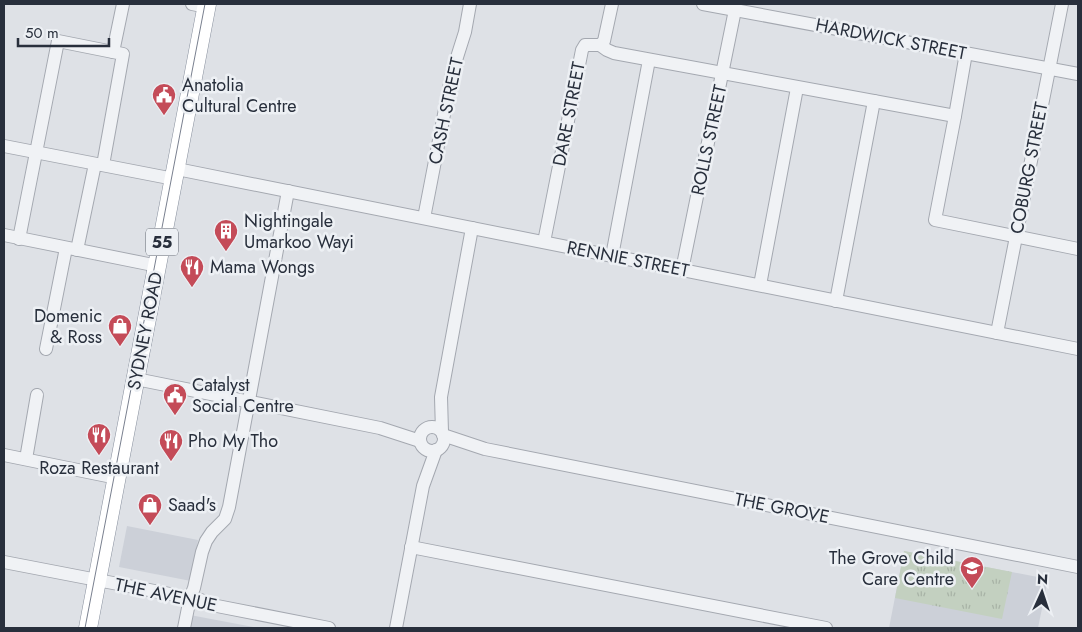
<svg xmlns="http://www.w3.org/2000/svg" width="1082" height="632" font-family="Jost,sans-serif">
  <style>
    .built { fill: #ccd0d8 }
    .grass { fill: url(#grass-tufts) }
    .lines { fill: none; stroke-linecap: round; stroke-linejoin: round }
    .minor-casing { stroke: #a4a8b0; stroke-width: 14 }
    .highway-casing { stroke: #868e9c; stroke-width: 19 }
    .minor { stroke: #f0f2f5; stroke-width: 12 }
    .highway { stroke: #fff; stroke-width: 18 }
    .tram { stroke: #79808f; stroke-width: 1 }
    .labels { text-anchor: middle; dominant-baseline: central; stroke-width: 5; stroke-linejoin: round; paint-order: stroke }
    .shield { fill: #edf0f4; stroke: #636973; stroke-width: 1 }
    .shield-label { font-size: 16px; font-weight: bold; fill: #282f3c }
    .street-label { font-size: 18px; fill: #282f3c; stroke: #edf0f4 }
    .poi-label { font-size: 18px; fill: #282f3c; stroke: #edf0f4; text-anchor: start }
  </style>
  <defs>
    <pattern id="grass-tufts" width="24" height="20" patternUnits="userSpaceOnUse" patternTransform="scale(1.25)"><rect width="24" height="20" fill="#c3d0c0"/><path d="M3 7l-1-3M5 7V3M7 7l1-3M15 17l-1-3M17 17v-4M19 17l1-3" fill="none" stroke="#a8b3a6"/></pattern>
  </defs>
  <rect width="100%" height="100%" fill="#dee1e6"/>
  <g class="built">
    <polygon points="127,526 198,540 191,581 119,567"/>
    <polygon points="904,551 1048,579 1038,628 889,628"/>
    <polygon points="190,615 259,628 187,628"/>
  </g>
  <polygon class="grass" points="904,551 1012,572 1002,619 895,598"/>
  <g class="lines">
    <g class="minor-casing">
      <g id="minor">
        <polyline points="192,4 207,7"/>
        <polyline points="703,4 1078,74"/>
        <polyline points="600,45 607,50 614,53 955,116 966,53"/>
        <polyline points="955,116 935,220 1078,249"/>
        <polyline points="4,146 174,179"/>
        <polyline points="103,165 123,54 113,52"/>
        <polyline points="177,169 1078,349"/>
        <polyline points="424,218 452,73 465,32 470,4"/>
        <polyline points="4,235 158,266"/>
        <polyline points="19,239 58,41 113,52 123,4"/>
        <polyline points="544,242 582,50 585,45 600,45 604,41 612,4"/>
        <polyline points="77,250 95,164"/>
        <polyline points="612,256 649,60"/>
        <polyline points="682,270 735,10"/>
        <polyline points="760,285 797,88"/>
        <polyline points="836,301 874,101"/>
        <polyline points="997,333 1062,4"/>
        <polyline points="46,349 66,248"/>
        <polyline points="136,379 380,428 420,441"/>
        <circle cx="432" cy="439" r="12"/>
        <polyline points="442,432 441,397 472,228"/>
        <polyline points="443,435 485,449 1078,567"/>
        <polyline points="4,455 117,478"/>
        <polyline points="26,459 37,395"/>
        <polyline points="411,547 826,628"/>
        <polyline points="4,562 201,600 212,605 329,628"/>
        <polyline points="184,628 190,598 194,588 202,552 206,541 212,532 225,519 229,507 288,191"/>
        <polyline points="396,628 423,486 436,450"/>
      </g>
    </g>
    <g class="highway-casing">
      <polyline id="highway" points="88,628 207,4"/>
    </g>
    <use href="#minor" class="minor"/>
    <use href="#highway" class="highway"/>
    <polyline class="tram" points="85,628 205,4"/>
  </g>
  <defs>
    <g id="civic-pin" transform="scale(1.25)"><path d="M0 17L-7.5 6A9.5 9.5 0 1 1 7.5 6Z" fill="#c44b58" stroke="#edf0f4"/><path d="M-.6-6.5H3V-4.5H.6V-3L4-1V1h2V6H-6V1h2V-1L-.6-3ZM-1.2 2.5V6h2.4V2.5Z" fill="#fff"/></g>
    <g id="building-pin" transform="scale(1.25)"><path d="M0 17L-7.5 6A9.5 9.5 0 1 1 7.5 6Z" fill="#c44b58" stroke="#edf0f4"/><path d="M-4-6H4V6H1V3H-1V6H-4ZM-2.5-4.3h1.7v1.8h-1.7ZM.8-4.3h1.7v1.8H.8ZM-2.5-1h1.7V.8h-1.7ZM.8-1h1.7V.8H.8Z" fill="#fff"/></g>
    <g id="restaurant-pin" transform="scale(1.25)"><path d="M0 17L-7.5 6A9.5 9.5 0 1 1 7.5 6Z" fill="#c44b58" stroke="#edf0f4"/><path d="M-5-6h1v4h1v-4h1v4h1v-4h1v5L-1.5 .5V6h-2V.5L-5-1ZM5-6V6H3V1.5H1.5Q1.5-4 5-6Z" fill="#fff"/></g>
    <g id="shop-pin" transform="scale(1.25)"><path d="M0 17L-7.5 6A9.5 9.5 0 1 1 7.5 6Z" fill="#c44b58" stroke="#edf0f4"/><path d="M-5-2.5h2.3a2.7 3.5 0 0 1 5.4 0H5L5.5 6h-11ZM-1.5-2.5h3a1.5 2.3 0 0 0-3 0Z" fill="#fff"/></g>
    <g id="school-pin" transform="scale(1.25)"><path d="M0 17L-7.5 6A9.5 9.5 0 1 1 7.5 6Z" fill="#c44b58" stroke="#edf0f4"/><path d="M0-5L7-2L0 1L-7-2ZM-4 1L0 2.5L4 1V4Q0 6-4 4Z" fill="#fff"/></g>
  </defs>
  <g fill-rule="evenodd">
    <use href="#civic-pin" x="164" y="95"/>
    <use href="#building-pin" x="226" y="231"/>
    <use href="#restaurant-pin" x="192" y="267"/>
    <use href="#shop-pin" x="120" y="326"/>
    <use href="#civic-pin" x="175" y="395"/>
    <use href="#restaurant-pin" x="99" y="435"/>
    <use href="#restaurant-pin" x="171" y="441"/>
    <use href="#shop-pin" x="150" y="505"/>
    <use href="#school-pin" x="972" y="568"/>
  </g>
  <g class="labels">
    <rect class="shield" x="146" y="228.5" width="32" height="27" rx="4"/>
    <g class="shield-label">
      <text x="162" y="242">55</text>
    </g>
    <g class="street-label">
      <text transform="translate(891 39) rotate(11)">HARDWICK STREET</text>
      <text transform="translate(446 111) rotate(-78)">CASH STREET</text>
      <text transform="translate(569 114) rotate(-79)">DARE STREET</text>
      <text transform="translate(709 140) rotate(-78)">ROLLS STREET</text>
      <text transform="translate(1029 168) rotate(-79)">COBURG STREET</text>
      <text transform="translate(628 259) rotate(11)">RENNIE STREET</text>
      <text transform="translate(145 331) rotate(-79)">SYDNEY ROAD</text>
      <text transform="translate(782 508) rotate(11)">THE GROVE</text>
      <text transform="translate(166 595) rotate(12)">THE AVENUE</text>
    </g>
    <g class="poi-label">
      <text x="182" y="85">Anatolia<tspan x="182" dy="21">Cultural Centre</tspan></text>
      <text x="244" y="221">Nightingale<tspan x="244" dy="21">Umarkoo Wayi</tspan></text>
      <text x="210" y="267">Mama Wongs</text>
      <text x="102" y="316" text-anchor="end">Domenic<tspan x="102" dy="21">&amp; Ross</tspan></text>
      <text x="192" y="385">Catalyst<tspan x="192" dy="21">Social Centre</tspan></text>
      <text x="188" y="441">Pho My Tho</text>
      <text x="99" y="468" text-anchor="middle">Roza Restaurant</text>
      <text x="168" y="505">Saad's</text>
      <text x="954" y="558" text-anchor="end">The Grove Child<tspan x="954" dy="21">Care Centre</tspan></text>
    </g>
  </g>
  <rect width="1082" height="632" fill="none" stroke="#282f3c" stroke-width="10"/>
  <g transform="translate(1042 592) rotate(3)" stroke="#edf0f4" stroke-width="4" paint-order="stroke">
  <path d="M0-4L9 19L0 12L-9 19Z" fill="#282f3c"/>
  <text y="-8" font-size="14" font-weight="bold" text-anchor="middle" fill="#282f3c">N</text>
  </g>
  <path d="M18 38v8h91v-8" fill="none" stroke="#282f3c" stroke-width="2.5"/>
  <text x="25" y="38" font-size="15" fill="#282f3c" stroke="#edf0f4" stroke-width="4" paint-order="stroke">50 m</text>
</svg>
